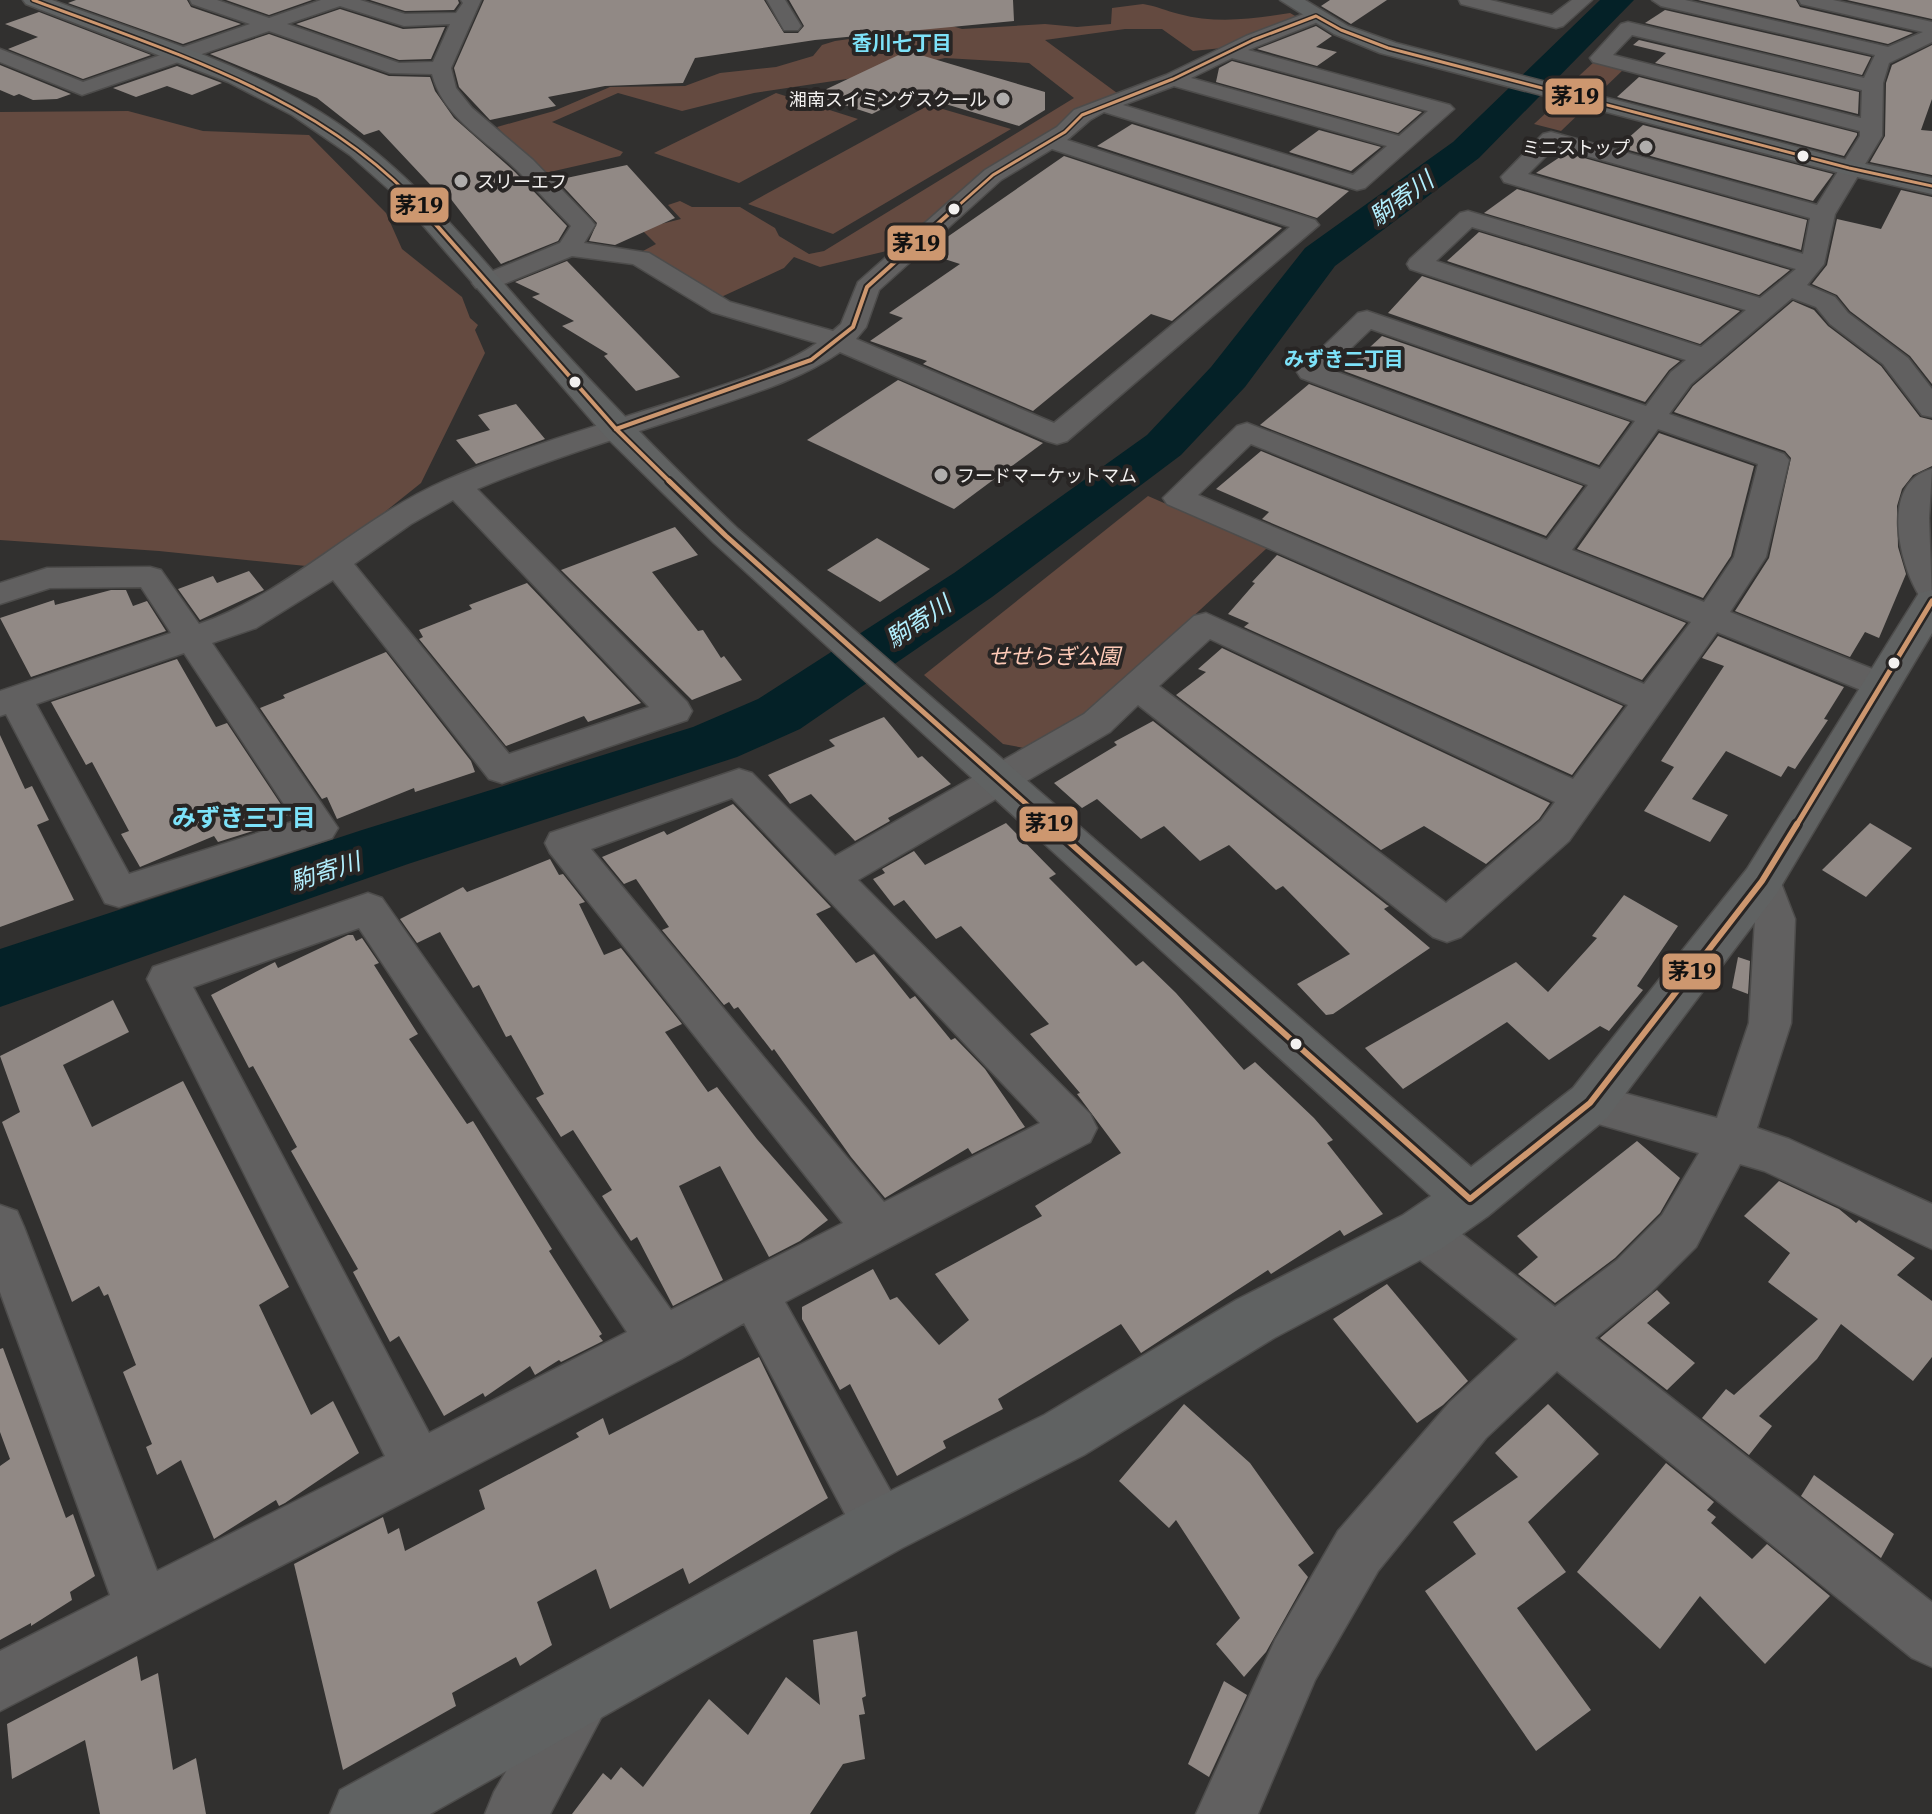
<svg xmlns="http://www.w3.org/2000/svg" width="1932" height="1814" font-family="'IBM Plex Serif','Noto Sans JP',serif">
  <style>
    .green { fill: #644a40 }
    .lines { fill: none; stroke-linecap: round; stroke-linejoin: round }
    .river { fill: #042127; fill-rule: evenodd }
    .building { fill: #918985 }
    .street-casing { stroke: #4d4c4b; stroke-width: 3 }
    .secondary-casing { stroke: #4d4c4b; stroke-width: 3 }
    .street { fill: #616060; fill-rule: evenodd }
    .secondary { fill: #606262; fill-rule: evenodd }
    .bus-1-far3-casing { stroke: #282524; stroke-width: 6 }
    .bus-1-far2-casing { stroke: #282524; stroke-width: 8 }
    .bus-1-far1-casing { stroke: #282524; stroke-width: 10 }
    .bus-1-casing { stroke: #282524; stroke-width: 12 }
    .bus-1-far3 { stroke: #cd976f; stroke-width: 3 }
    .bus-1-far2 { stroke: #cd976f; stroke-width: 4 }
    .bus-1-far1 { stroke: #cd976f; stroke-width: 5 }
    .bus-1 { stroke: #cd976f; stroke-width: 6 }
    .poi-dot { fill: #afadac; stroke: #282524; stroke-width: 3 }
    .bus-dot { fill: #f3f1f0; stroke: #282524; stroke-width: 3 }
    .labels { text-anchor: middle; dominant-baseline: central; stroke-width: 8; stroke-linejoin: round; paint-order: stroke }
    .far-poi-label { font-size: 18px; fill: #f3f1f0; stroke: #282524; text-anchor: end }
    .far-neighbourhood-label { font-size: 20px; font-weight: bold; fill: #7de2f9; stroke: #282524 }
    .park-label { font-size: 22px; font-style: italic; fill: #fecab7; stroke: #282524 }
    .water-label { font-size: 24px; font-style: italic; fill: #b2effe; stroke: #282524 }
    .neighbourhood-label { font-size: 24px; font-weight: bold; fill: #7de2f9; stroke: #282524 }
    .line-badge { stroke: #282524; stroke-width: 3 }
    .pale-badge-label { font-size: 22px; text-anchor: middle; font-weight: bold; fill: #111 }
  </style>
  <rect width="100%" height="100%" fill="#31302f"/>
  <g class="green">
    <path d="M1143,4C1157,6 1166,11 1179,14C1216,24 1254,19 1290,13L1297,17L1222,48L1193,51L1162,29H1125L1045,40L1117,93L1074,115L899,248L820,267L794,257L784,268L719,298L643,251L656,244L641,229L681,219L668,205L680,201L692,207H740L775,228L779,236L809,254L824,251L1074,98L1029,63L945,58L847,79L754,93L682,111L618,93L552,122L623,152L620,156L541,174L497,127L554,111L610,87L685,86L720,73L776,67L813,56L822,45L835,41L949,25L962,29L1045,24L1077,27L1111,24L1112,8Z"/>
    <polygon points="1594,62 1624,69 1598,94 1567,87"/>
    <polygon points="776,93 858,119 739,183 654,153"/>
    <polygon points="1559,101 1586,107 1561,131 1534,124"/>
    <polygon points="929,105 1011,129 833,234 748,204"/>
    <polygon points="128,111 203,131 309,135 386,213 402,249 462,297 470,318 478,325 475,330 485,353 421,483 316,567 159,551 0,540 0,112"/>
    <polygon points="1148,496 1267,548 1094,708 1024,748 1003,744 924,675"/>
  </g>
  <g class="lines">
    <polygon class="river" points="1600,0 1634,0 1479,158 1335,266 1245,387 1181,455 992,597 800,729 737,757 408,864 0,1007 0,949 362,830 693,727 758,699 954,573 1147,435 1211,367 1305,248 1453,142"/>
  </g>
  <g class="building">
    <polygon points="76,0 187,0 191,7 241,24 183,44 68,3"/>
    <polygon points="226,0 312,0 269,15"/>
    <polygon points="370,0 458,0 459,3 454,10 405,11"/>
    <polygon points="484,0 764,0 784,33 798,33 804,26 789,0 1013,0 1014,21 815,40 695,58 683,83 605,86 548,97 556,106 490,120 459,87 454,68"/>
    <polygon points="1330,0 1387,0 1351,24 1321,6"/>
    <polygon points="1698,0 1796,0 1800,7 1913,33 1888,44"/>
    <polygon points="1847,0 1932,0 1932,19"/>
    <polygon points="340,9 403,29 445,27 431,59 399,60 296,24"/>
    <polygon points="1665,10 1871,57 1862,75 1645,23"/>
    <polygon points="39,12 151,55 83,79 8,49 38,37 5,24"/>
    <polygon points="1316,26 1332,36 1316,47 1337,52 1317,66 1257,49"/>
    <polygon points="269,34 389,76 430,77 435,91 454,118 515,172 567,226 558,241 501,264 447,194 441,196 379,130 364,135 317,98 210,54"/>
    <polygon points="1639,40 1859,92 1858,114 1655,63 1666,53 1633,45"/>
    <polygon points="1932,45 1932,99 1921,130 1932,131 1932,175 1870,162 1885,136 1886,83 1892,65"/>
    <polygon points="907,51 1045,92 1045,110 1019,126 912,94 872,114 814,95"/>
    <polygon points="1232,61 1422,112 1398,133 1216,82 1219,68"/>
    <polygon points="0,65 71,94 57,99 33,100 19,94 14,96 0,90"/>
    <polygon points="177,66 222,83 192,95 167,86 136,97 113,88"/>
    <polygon points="1639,77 1857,133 1857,135 1844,156 1617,97"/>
    <polygon points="1132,124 1349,191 1317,218 1097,146"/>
    <polygon points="1643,125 1833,174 1813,201 1618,147"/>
    <polygon points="1319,130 1381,147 1351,171 1289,152"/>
    <polygon points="1566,153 1807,220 1801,250 1536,173"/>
    <polygon points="1064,156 1282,228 1172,321 1151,314 1033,411 923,364 927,361 870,341 903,318 889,313 960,264 929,254 943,243 940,242"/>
    <polygon points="627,165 675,218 615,245 589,241 597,223 557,180"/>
    <polygon points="1517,189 1790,270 1759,295 1484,213"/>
    <polygon points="1901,190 1932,197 1932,384 1910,356 1850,311 1837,295 1812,284 1827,265 1837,219 1881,229"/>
    <polygon points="1479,232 1740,311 1700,344 1447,261"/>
    <polygon points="567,261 680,377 636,391 604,356 608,354 562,326 574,321 532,297 540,294 515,282"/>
    <polygon points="1422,276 1428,278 1680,361 1669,370 1645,402 1388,313"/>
    <polygon points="1793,301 1814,310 1828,326 1881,366 1920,417 1932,420 1932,466 1913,475 1902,489 1897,506 1898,547 1906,574 1879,638 1865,632 1850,657 1735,611 1769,558 1791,458 1785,451 1674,412 1693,386"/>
    <polygon points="1382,336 1630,422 1599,465 1344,371"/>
    <polygon points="898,380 1043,443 954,509 807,440"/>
    <polygon points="1309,384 1583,486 1546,536 1260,425"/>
    <polygon points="516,404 545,439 476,464 456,440 490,430 478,415"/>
    <polygon points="1659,433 1754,466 1731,556 1703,598 1577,549"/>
    <polygon points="1261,451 1686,623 1642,680 1262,519 1269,512 1216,489"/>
    <polygon points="675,527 698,555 652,572 698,631 703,630 721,658 724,656 742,680 692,700 561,570"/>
    <polygon points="877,538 930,569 880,602 827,570"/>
    <polygon points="1277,555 1623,706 1572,775 1244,627 1249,623 1228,614 1255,583 1252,582"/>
    <polygon points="249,571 264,590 200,620 178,589 213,576 217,583"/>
    <polygon points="527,583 641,703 588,722 584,716 506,746 419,639 423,637 419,630 472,609 469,605"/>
    <polygon points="111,590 126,590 133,606 147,601 166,631 31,677 0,618 54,600 55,605"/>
    <polygon points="1718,636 1844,687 1824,719 1828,720 1795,769 1788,766 1781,777 1726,751 1692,799 1728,815 1710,842 1644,811 1674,767 1661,761 1724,666 1702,658"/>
    <polygon points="1222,648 1550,803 1539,819 1486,864 1424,826 1381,850 1176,695 1206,672 1198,669"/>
    <polygon points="386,652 471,761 475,772 415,792 414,788 337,819 327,797 322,799 260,708 285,698 283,695"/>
    <polygon points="177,659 216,727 227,723 288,815 256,830 218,842 214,836 140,867 121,834 129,831 92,762 86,765 51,702"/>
    <polygon points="884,717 918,758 922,756 951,784 888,818 890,821 855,841 811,794 790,804 768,775 835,746 829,740"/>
    <polygon points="1153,721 1387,905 1389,906 1384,909 1430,948 1333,1014 1326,1015 1297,984 1350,954 1283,886 1276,890 1229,845 1200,861 1164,826 1141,839 1097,799 1082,808 1054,783 1117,745 1114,742"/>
    <polygon points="0,735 25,789 32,786 49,820 37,825 74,900 0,927"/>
    <polygon points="733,804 831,907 816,914 856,963 874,954 910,999 915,996 951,1040 955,1038 985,1069 1025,1127 972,1154 968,1148 885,1198 851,1157 774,1049 772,1051 738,1007 734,1009 729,1002 724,1005 662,930 669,927 636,879 624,884 602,857 664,831 667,835"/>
    <polygon points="1006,823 1056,874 1049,878 1136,966 1143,961 1176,993 1244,1070 1255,1062 1314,1118 1333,1140 1327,1143 1383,1214 1344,1236 1340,1230 1271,1274 1268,1270 1141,1353 1121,1324 998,1399 1003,1409 943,1441 946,1448 897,1476 850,1384 840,1390 802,1319 802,1307 873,1269 890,1300 897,1297 939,1345 969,1320 935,1274 1042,1216 1035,1206 1121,1153 1077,1094 1080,1093 1030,1034 1049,1024 961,926 936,939 904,900 894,906 873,879 885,873 882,869 914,851 925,865"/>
    <polygon points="1870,823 1912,848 1866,897 1822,870"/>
    <polygon points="550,859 559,875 563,874 585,902 579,904 604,955 621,948 682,1024 665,1032 708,1092 717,1087 757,1139 828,1220 800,1241 769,1257 720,1166 679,1186 723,1280 673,1306 637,1237 631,1241 602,1196 612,1190 573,1130 561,1137 536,1098 544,1094 511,1035 506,1037 479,985 473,988 440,932 417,943 400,919 463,887 467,892"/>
    <polygon points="1624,895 1678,926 1637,986 1643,990 1609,1031 1600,1026 1549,1060 1507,1022 1403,1089 1365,1048 1516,962 1548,992 1597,938 1592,936"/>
    <polygon points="348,935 353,935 356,941 362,938 379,963 374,965 418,1034 409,1039 467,1124 473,1121 552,1249 549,1251 602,1334 599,1336 603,1341 561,1362 559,1360 535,1375 530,1366 485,1397 483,1393 444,1416 399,1336 390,1342 353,1272 358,1269 291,1151 297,1147 253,1066 249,1068 211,995 275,962 278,968"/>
    <polygon points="1738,957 1750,961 1748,994 1732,988"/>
    <polygon points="113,1000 129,1032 63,1065 92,1127 183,1081 289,1287 259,1305 311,1415 333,1401 359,1453 285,1503 279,1506 276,1500 214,1539 181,1460 157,1475 146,1447 152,1444 123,1372 136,1365 108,1294 104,1296 99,1286 72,1302 2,1122 20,1112 0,1056"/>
    <polygon points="1637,1141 1680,1178 1660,1213 1615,1258 1555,1303 1518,1274 1538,1257 1517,1236"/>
    <polygon points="1779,1181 1839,1209 1856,1223 1859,1220 1915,1258 1897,1275 1932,1301 1932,1357 1913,1381 1841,1324 1817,1359 1759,1416 1772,1426 1749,1455 1702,1418 1726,1389 1734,1395 1818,1319 1768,1282 1790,1253 1744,1216"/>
    <polygon points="1387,1284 1468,1381 1443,1405 1417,1423 1333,1319"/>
    <polygon points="1657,1290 1670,1303 1647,1323 1695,1363 1667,1390 1600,1338"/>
    <polygon points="3,1348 66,1518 73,1514 95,1576 70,1592 72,1600 31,1626 31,1623 0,1640 0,1466 10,1459 0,1432 0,1349"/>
    <polygon points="759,1357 828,1498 689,1584 683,1568 610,1609 596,1569 537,1602 552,1645 520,1666 516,1657 452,1693 456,1706 343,1770 294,1564 383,1517 388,1534 399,1528 405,1551 485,1509 479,1490 579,1437 576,1433 603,1418 609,1435"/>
    <polygon points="1184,1404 1250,1463 1314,1553 1298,1565 1308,1577 1266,1652 1244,1677 1216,1644 1240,1618 1176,1520 1169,1528 1119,1481"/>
    <polygon points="1548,1404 1599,1454 1528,1522 1566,1572 1517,1608 1591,1710 1536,1751 1425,1591 1476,1554 1453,1522 1518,1477 1495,1453"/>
    <polygon points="1666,1463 1714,1502 1707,1510 1716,1517 1711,1523 1752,1559 1767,1544 1830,1596 1765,1664 1700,1596 1660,1649 1577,1572"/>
    <polygon points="1814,1475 1894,1534 1881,1558 1801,1496"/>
    <polygon points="857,1631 866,1696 862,1698 865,1714 859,1715 865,1759 843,1764 810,1814 572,1814 603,1773 611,1780 621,1767 643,1787 709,1699 748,1735 786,1677 820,1705 813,1640"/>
    <polygon points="137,1656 141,1681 158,1673 173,1770 196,1758 206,1814 100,1814 85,1740 12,1779 7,1724"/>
    <polygon points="1224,1681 1247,1695 1209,1777 1188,1764"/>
  </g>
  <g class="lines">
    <g class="street-casing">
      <g id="street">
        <path d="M190,0H217L269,18L321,0H360L405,14L456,13L463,3L461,0H481L451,68L456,88L472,108L533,160L591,220L595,225L584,243L649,253L730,302L833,331L841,324L858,282L985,170L1057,127L1074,110L1166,75L1246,36L1309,12H1323L1325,16L1323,20L1248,50L1450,105L1454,109L1365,188L1357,190L1104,112L1090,120L1067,140L1315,220L1319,225L1067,441L1057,444L1047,441L840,352C800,380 751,394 704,410C628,435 551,458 477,489L687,702L692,711L687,720L502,783L489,779L333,580L256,628L212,643L338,828L332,838L119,907L105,903L6,714L0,716V691L171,633L141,587L50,588L0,604V583L47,568L150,567L161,570L199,624C291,592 357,519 446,480C524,446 607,423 688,397C731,382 780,369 817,343L712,312L633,264L572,256L494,288H476L472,283L476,278L560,243L571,226C553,208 536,189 518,171C488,141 443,118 432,74L390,73L269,31L82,95L0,62V49L83,82L250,24L192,4ZM340,6L404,26L450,24L433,62L399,63L287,24ZM1232,58L1428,111L1399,136L1191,78ZM1174,86L1387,146L1353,175L1123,105ZM1052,149L1290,227L1054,423L856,339L866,327L879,290L1001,180ZM453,500L649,707L509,754L354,564L411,524ZM184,653L295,821L129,874L36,704Z"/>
        <polygon points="767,0 785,0 801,26 798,30 784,30"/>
        <polygon points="1459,0 1490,0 1552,15 1572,0 1592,0 1563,26 1556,28 1461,4"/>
        <path d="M1652,0H1685L1888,47L1923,32L1801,4L1799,0H1833L1932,22V42L1889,63L1883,83L1882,136L1835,214L1824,264L1807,285L1835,297L1848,313L1908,358L1932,389V417L1922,415L1883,364L1830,324L1816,307L1792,298L1691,384L1669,414L1784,454L1789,460L1766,557L1730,612L1895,678L1900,686L1895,694L1883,698L1871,694L1717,632L1569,841L1461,937L1447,942L1433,937L1138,705L1110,732L858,880L1090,1114L1097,1128L1090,1142L785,1302L900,1508L908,1527L900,1546L881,1554L862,1546L744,1323L681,1359L0,1711V1651L110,1595L0,1292V1205L17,1211L24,1227L157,1571L385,1456L147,979L153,967L368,893L382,898L671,1310L843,1223L550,853L545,843L550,833L739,769L752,773L835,856L1084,714L1194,616L1206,613L1573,779L1628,705L1167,504L1163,498L1237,426L1247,423L1547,540L1588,485L1301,378L1297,372L1358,313L1367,311L1646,406L1671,372L1686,360L1410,269L1407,264L1410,259L1460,213L1468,211L1760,298L1796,269L1504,182L1501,177L1543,134L1551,132L1817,205L1860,136V131L1593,62L1590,58L1621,24L1628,22L1864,78L1875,55L1661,6ZM1632,35L1862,90L1861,118L1613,55ZM1555,147L1810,218L1803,254L1528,174ZM1472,227L1746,310L1701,347L1436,261ZM1371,329L1635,421L1600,469L1329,369ZM1658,429L1758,464L1734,557L1704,602L1572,550ZM1251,444L1691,622L1644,684L1198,495ZM1210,639L1555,802L1541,821L1446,903L1159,686ZM732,798L1040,1123L884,1202L591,849ZM359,928L627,1332L429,1433L193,987Z"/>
        <path d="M1932,469L1929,518L1932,601L1921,598C1899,566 1879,482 1932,469Z"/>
        <polygon points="1762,866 1776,870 1795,919 1791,1023 1757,1128 1789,1139 1932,1204 1932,1249 1764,1171 1740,1164 1696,1247 1651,1292 1595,1338 1932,1602 1932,1667 1912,1658 1557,1371 1486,1438 1378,1571 1315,1680 1258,1814 1196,1814 1275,1640 1338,1531 1450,1402 1518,1339 1405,1248 1398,1232 1405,1216 1422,1210 1439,1216 1555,1307 1617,1260 1662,1215 1699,1153 1574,1117 1568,1103 1574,1089 1590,1084 1717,1118 1749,1023 1755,919 1742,881 1748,870"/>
        <polygon points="583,1668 604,1676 612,1697 550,1814 485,1814 494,1792 562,1676"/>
      </g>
    </g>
    <g class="secondary-casing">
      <g id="secondary">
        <path d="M23,0H52C149,36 253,65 340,125C421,181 483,261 548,334C610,403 671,465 738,529L1471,1167L1573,1088L1747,869L1919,593L1932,590V633L1777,893L1607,1118L1488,1216L1441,1249L1274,1338L1084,1455L902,1548L430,1814H330L340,1790L860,1506L1044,1415L1236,1300L1403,1215L1431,1196L714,543L605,436L402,201L350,155L292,115L228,82L26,4Z"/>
        <polygon points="1280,0 1305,0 1348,26 1396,43 1851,161 1932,178 1932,194 1840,173 1380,53 1334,34"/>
      </g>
    </g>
    <use href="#street" class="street"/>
    <use href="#secondary" class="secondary"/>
    <g class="bus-1-far3-casing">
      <g id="bus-1-far3">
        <path d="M33,0C173,53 324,97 426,213"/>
        <polyline points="950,213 993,175 1065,132 1082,115 1173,79 1253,40 1316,16 1341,30 1388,48 1849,168 1932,186"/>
      </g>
    </g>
    <g class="bus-1-far2-casing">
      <g id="bus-1-far2">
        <polyline points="424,211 616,429 671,483"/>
        <polyline points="616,429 811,360 853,327 867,287 952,211"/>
      </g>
    </g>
    <g class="bus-1-far1-casing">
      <g id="bus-1-far1">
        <polyline points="669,481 726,536 1051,826"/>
        <polyline points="1796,826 1932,601"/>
      </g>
    </g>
    <g class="bus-1-casing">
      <polyline id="bus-1" points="1049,824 1470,1199 1590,1103 1762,881 1797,824"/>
    </g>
    <use href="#bus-1-far3" class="bus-1-far3"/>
    <use href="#bus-1-far2" class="bus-1-far2"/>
    <use href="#bus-1-far1" class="bus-1-far1"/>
    <use href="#bus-1" class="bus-1"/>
  </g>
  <g class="poi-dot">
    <circle cx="1003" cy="99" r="8"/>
    <circle cx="1646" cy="147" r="8"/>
    <circle cx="461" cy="181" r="8"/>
    <circle cx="941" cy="475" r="8"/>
  </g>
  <g class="bus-dot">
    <circle cx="1803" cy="156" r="7"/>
    <circle cx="954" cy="209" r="7"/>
    <circle cx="575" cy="382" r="7"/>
    <circle cx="1894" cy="663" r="7"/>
    <circle cx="1296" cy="1044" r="7"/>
  </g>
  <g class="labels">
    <g class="far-poi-label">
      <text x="987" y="99">湘南スイミングスクール</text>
      <text x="1630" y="147">ミニストップ</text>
      <text x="477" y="181" text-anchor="start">スリーエフ</text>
      <text x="957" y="475" text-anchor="start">フードマーケットマム</text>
    </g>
    <g class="far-neighbourhood-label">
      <text x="902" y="42">香川七丁目</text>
      <text x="1344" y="358">みずき二丁目</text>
    </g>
    <g class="park-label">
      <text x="1054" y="655">せせらぎ公園</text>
    </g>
    <g class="water-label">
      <text transform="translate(1401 198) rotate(-36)">駒寄川</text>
      <text transform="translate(918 621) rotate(-34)">駒寄川</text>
      <text transform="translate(325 871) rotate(-18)">駒寄川</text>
    </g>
    <g class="neighbourhood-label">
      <text x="244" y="817">みずき三丁目</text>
    </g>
  </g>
  <g class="line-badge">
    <rect x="1544" y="77" width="61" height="39" rx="8" fill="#cd976f"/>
    <rect x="389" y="186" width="61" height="38" rx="8" fill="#cd976f"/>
    <rect x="886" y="224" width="61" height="38" rx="8" fill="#cd976f"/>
    <rect x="1018" y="805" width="61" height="38" rx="8" fill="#cd976f"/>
    <rect x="1661" y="952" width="61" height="39" rx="8" fill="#cd976f"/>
  </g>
  <g class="pale-badge-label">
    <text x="1575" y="104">茅19</text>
    <text x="419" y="213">茅19</text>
    <text x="916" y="251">茅19</text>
    <text x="1049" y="831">茅19</text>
    <text x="1692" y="979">茅19</text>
  </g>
</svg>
